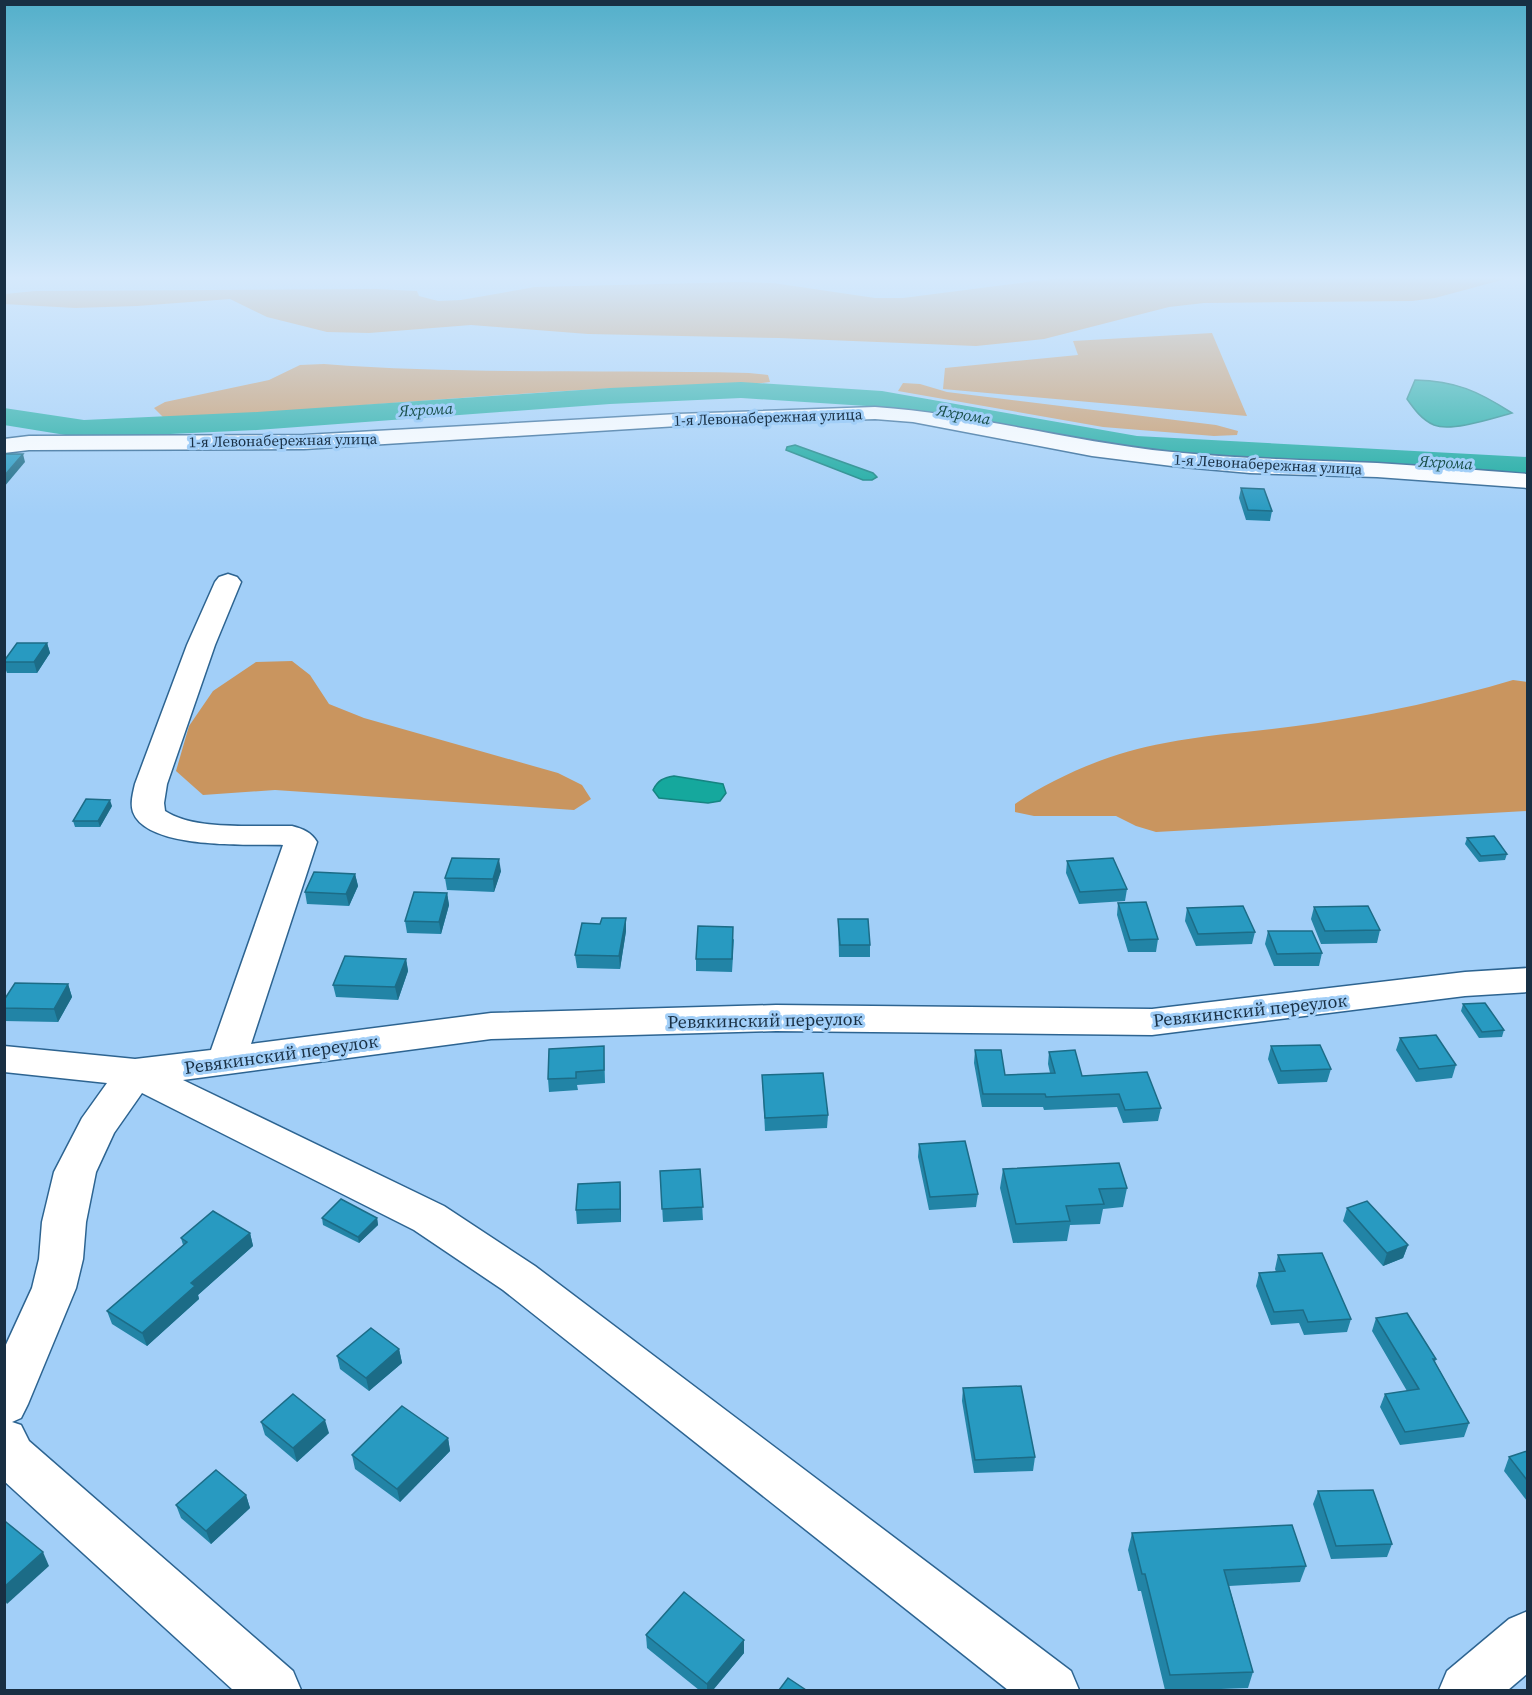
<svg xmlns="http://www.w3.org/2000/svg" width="1532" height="1695" font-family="'Source Serif 4',serif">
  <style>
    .green { fill: #c9955f }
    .water { fill: #15a89d; stroke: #168482; stroke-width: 1.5 }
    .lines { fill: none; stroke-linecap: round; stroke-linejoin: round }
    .river { fill: #15a89d; fill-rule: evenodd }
    .minor-casing { stroke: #2d6491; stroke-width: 3 }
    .minor { fill: #fff; fill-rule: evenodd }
    .wall { fill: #2284a6 }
    .shaded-wall { fill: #1c6c87 }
    .building { fill: #289ac1; stroke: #1c6c87; stroke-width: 1.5 }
    .labels { text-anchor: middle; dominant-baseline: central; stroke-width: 6; stroke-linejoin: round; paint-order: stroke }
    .far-street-label { font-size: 15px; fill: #182f43; stroke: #a2cff8 }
    .far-water-label { font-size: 16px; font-style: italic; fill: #19504a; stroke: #a2cff8 }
    .street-label { font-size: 18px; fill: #182f43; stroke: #a2cff8 }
  </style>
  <rect width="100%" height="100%" fill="#a2cff8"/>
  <g class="green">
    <polygon points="1060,278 1509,278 1435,298 1412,301 1204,303 1169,307 1044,339 976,346 779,338 588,334 471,325 369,333 327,332 267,317 230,299 137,306 75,308 4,304 5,294 35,291 376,289 417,291 419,296 438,301 461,300 535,287 740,282 773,283 875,298 903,298"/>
    <polygon points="1212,333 1247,416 943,389 945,368 1078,355 1073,341"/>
    <path d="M324,364C466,375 607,369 749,373L768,375L770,382C712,390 654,386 597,389C463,397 330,408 196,418L163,417L154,408L165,402L269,380L300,365Z"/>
    <polygon points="903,383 920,384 947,392 1216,425 1238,431 1237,435 1214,436 1103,427 898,391"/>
    <polygon points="292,661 310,675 329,704 364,718 558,773 582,785 591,799 574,810 275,790 203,795 176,771 189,726 213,691 256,662"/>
    <path d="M1513,680L1527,682V811L1156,832L1136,826L1116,816H1034L1015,812V804C1058,775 1113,752 1165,743C1216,733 1267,731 1318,723C1384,713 1449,699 1513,680Z"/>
  </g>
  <g class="water">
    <path d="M1415,380C1456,381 1478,391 1512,413C1493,418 1452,432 1434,425C1422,420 1414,409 1407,399Z"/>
    <polygon points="795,445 873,473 877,477 872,480 863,480 786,450 787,447"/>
    <path d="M674,776L723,784L726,793L720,801L708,803L659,798L653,790C658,780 663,778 674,776Z"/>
  </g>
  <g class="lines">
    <polygon class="river" points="741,382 882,391 1137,436 1528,457 1528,475 1137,454 882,407 741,398 610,404 257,430 84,438 4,425 4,408 84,420 257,412 610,388"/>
    <g class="minor-casing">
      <g id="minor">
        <path d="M875,407C975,414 1073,442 1172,452C1241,459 1309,460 1377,463C1427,466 1477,470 1528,474V488L1377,477L1250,473L1172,466L1092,456L913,422L875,419L678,426L304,449L29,450L4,453V439L29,436L304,435L678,414Z"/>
        <path d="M228,574L237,577L241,582L215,645L167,784L164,803L165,811C195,831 256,825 292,826C303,829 311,832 317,842L251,1044L491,1013L776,1005L1152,1009L1465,972L1528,968V992L1465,996L1152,1035L776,1031L491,1039L183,1080L444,1206L535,1266L1071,1671L1079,1690H1008L503,1290L414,1230L142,1093L114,1133L96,1172L86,1222L83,1259L76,1288L28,1404L21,1418L12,1422L21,1425L29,1441L293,1671L301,1690H233L4,1481V1349L32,1288L39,1259L42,1222L54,1172L82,1118L107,1083L4,1072V1046L135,1059L211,1050L283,845C249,844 147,850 133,812C130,803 133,793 135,784L187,645L215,582L219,577Z"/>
        <polygon points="1528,1611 1528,1673 1508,1690 1439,1690 1447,1671 1509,1619"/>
      </g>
    </g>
    <use href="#minor" class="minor"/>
  </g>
  <g class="wall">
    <polygon points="1241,488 1272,511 1270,521 1246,520 1239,498"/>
    <polygon points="47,643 50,653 37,673 7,673 4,665 4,661"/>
    <polygon points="112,806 100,827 75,827 73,821"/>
    <polygon points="1467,838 1507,854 1505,860 1479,862 1465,844"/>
    <polygon points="1067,861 1127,889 1125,901 1079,904 1066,873"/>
    <polygon points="501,871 494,892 447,890 445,878"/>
    <polygon points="355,874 358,886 349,906 307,904 305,892"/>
    <polygon points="447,893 449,905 441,934 407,933 405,921"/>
    <polygon points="1118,903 1158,939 1156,952 1128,952 1117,915"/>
    <polygon points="1314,907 1380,930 1377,943 1321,944 1311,919"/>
    <polygon points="1187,908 1255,932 1252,944 1196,946 1185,921"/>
    <polygon points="626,918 626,931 620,969 577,968 575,955 600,924"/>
    <polygon points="838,919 870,945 870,957 839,957"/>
    <polygon points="1268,931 1322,953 1319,966 1274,966 1265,944"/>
    <polygon points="734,939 732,972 696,971 696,959"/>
    <polygon points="406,959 408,971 398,1000 336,997 333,985"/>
    <polygon points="68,984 72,997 58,1022 4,1021 4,1000"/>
    <polygon points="1463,1004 1504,1030 1502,1037 1479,1038 1461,1011"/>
    <polygon points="1400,1038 1456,1065 1452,1078 1416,1082 1396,1050"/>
    <polygon points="604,1046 605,1083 577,1085 578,1090 549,1092 548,1079"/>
    <polygon points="1271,1046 1331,1069 1327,1082 1278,1084 1268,1059"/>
    <polygon points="975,1050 1005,1075 1050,1073 1048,1064 1049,1052 1082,1076 1161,1108 1158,1121 1123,1123 1117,1107 1044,1110 1043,1107 982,1107 974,1063"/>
    <polygon points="762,1075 828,1115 827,1128 765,1131"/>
    <polygon points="919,1144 978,1194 976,1207 929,1210 918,1157"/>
    <polygon points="700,1169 703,1220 663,1222 660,1171"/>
    <polygon points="1003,1169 1127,1188 1123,1207 1103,1209 1100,1224 1070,1225 1067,1241 1013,1243 1000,1188"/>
    <polygon points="620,1182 621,1195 621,1222 577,1224 576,1210"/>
    <polygon points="1347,1208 1408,1245 1403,1258 1383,1266 1343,1221"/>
    <polygon points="322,1218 377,1218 378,1225 359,1243 323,1225"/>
    <polygon points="250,1233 253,1246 198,1295 199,1299 147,1346 112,1324 107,1311 183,1245 181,1238"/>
    <polygon points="1278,1255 1351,1319 1347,1332 1304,1335 1299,1323 1271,1325 1256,1286 1259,1273 1276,1272 1275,1269"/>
    <polygon points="1376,1318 1436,1359 1435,1362 1469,1423 1464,1437 1400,1445 1380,1407 1385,1394 1407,1391 1372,1331"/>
    <polygon points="399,1349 402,1363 369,1391 340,1369 337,1356"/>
    <polygon points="963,1388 1035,1457 1033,1471 974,1473 962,1401"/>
    <polygon points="261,1422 329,1433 297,1462 265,1435"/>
    <polygon points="448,1438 450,1451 400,1502 355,1469 352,1455"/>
    <polygon points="1527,1451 1527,1501 1504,1471 1509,1457"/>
    <polygon points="1318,1491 1392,1544 1387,1557 1331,1559 1313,1504"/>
    <polygon points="246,1495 250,1508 211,1544 181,1518 176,1505"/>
    <polygon points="1132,1533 1306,1566 1300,1582 1229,1586 1253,1672 1248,1688 1194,1690 1165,1690 1141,1591 1138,1591 1128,1550"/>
    <polygon points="646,1635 744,1640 744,1653 713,1690 699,1690 647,1648"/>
  </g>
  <g class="shaded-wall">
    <polygon points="23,454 25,462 4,487 4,476"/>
    <polygon points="47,643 50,653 37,673 34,662"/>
    <polygon points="110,800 112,806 100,827 98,821"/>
    <polygon points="499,859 501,871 494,892 493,879"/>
    <polygon points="355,874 358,886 349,906 346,894"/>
    <polygon points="447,893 449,905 441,934 439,922"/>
    <polygon points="626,918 626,931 620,969 619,956"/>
    <polygon points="406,959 408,971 398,1000 395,987"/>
    <polygon points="68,984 72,997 58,1022 54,1009"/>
    <polygon points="620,1182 621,1195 621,1222 620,1209"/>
    <polygon points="377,1218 378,1225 359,1243 358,1237"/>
    <polygon points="250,1233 253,1246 198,1295 199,1299 147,1346 142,1333 191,1283"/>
    <polygon points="1408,1245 1403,1258 1383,1266 1387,1253"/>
    <polygon points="399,1349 402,1363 369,1391 366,1378"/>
    <polygon points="325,1420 329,1433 297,1462 293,1448"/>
    <polygon points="448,1438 450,1451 400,1502 397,1489"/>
    <polygon points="246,1495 250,1508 211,1544 206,1531"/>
    <polygon points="43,1552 49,1566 7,1604 4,1599 4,1587"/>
    <polygon points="744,1640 744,1653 713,1690 707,1690 707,1684"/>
  </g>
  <g class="building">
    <polygon points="4,454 23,454 4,476"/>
    <polygon points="1241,488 1264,489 1272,511 1248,510"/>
    <polygon points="17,643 47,643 34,662 4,662 4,661"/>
    <polygon points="86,799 110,800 98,821 73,821"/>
    <polygon points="1494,836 1507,854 1481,856 1467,838"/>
    <polygon points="452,858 499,859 493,879 445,878"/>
    <polygon points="1113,858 1127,889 1080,892 1067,861"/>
    <polygon points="314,872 355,874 346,894 305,892"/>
    <polygon points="414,892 447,893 439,922 405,921"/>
    <polygon points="1146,902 1158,939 1130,940 1118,903"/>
    <polygon points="1243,906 1255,932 1198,934 1187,908"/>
    <polygon points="1368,906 1380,930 1325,931 1314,907"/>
    <polygon points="602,918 626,918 619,956 575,955 582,923 600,924"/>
    <polygon points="838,919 868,919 870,945 840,945"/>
    <polygon points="698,926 733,927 732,959 696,959"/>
    <polygon points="1268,931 1312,931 1322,953 1277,954"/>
    <polygon points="345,956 406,959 395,987 333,985"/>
    <polygon points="15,983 68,984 54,1009 4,1008 4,1000"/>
    <polygon points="1485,1003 1504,1030 1482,1032 1463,1004"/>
    <polygon points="1436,1035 1456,1065 1419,1069 1400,1038"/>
    <polygon points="1320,1045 1331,1069 1281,1071 1271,1046"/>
    <polygon points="604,1046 604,1070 576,1072 576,1078 548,1079 549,1049"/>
    <polygon points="975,1050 1001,1050 1005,1075 1055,1073 1049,1052 1075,1050 1082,1076 1147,1072 1161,1108 1125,1110 1119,1094 1046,1097 1045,1094 983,1094"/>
    <polygon points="823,1073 828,1115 765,1118 762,1075"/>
    <polygon points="965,1141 978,1194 930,1197 919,1144"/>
    <polygon points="1119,1163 1127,1188 1099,1189 1104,1204 1066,1206 1070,1221 1016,1224 1003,1169"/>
    <polygon points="700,1169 703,1207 662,1209 660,1171"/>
    <polygon points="620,1182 620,1209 576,1210 578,1184"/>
    <polygon points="341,1199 377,1218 358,1237 322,1218"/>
    <polygon points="1367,1201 1408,1245 1387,1253 1347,1208"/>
    <polygon points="213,1211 250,1233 191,1283 195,1286 142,1333 107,1311 187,1242 181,1238"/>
    <polygon points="1322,1253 1351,1319 1308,1322 1303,1310 1274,1312 1259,1273 1285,1271 1278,1255"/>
    <polygon points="1407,1313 1436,1359 1433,1359 1469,1423 1405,1432 1385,1394 1419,1389 1376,1318"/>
    <polygon points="371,1328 399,1349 366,1378 337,1356"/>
    <polygon points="1021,1386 1035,1457 975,1460 963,1388"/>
    <polygon points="293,1394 325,1420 293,1448 261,1422"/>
    <polygon points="402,1406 448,1438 397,1489 352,1455"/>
    <polygon points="1527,1451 1527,1480 1509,1457"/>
    <polygon points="216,1470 246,1495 206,1531 176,1505"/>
    <polygon points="1373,1490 1392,1544 1336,1546 1318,1491"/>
    <polygon points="6,1522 43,1552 4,1587 4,1523"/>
    <polygon points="1292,1525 1306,1566 1224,1570 1253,1672 1170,1675 1145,1574 1142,1574 1132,1533"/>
    <polygon points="684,1592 744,1640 707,1684 646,1635"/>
    <polygon points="788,1678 806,1690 779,1690"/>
  </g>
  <linearGradient id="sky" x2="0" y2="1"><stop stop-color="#53afca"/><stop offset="0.54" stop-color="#d5e9fc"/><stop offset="1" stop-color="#d5e9fc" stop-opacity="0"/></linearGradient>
  <rect width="1532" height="515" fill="url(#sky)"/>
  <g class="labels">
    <g class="far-street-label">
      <text transform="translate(768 417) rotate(-2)">1-я Левонабережная улица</text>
      <text transform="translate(283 440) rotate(-1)">1-я Левонабережная улица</text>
      <text transform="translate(1268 464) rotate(3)">1-я Левонабережная улица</text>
    </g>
    <g class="far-water-label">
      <text transform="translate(426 409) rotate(-3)">Яхрома</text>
      <text transform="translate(964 414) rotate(10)">Яхрома</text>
      <text transform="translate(1446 462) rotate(3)">Яхрома</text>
    </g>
    <g class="street-label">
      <text transform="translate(1250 1010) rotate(-6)">Ревякинский переулок</text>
      <text transform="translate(765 1020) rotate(-1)">Ревякинский переулок</text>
      <text transform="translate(281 1054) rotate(-8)">Ревякинский переулок</text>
    </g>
  </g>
  <rect width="1532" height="1695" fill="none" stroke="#182f43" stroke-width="12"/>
</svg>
